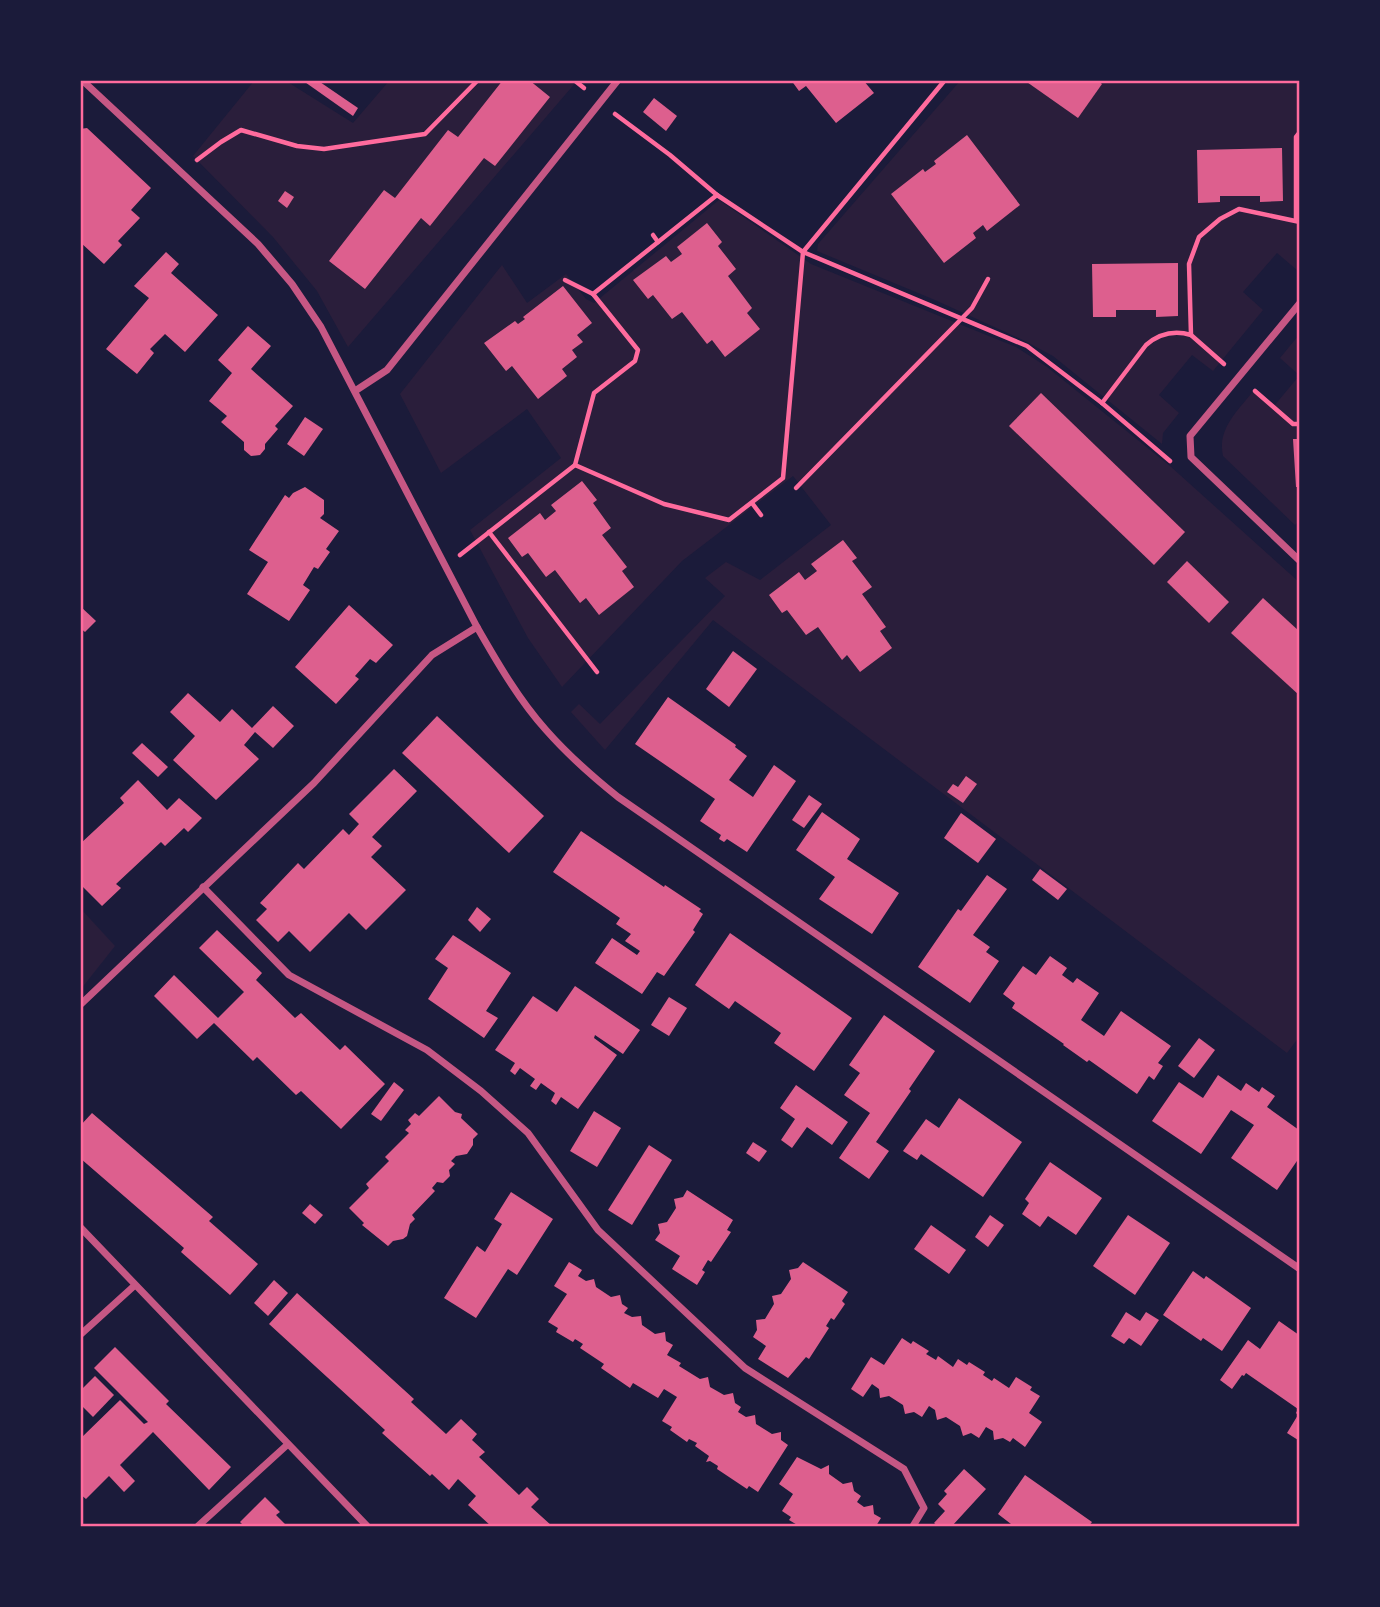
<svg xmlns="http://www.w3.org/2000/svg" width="1380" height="1607" font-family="'Playfair Display',serif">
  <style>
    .green { fill: #2a1e3b }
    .building { fill: #dd5f8e }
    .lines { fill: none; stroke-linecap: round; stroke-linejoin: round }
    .path { stroke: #ff6b9d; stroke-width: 4.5 }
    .minor { stroke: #c65784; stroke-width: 7 }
    .neatline { fill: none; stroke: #ff6b9d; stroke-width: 2.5 }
  </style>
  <rect width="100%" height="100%" fill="#1b1b3a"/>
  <g class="green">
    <polygon points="254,81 286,81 353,123 389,81 577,81 348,347 317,291 273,237 193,156"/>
    <polygon points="960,81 1299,81 1299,268 1297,270 1277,253 1243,292 1263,310 1213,371 1192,355 1159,395 1179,413 1163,433 1162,444 1053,356 1023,340 935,300 817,251 818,244"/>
    <polygon points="719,200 811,264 1016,347 1047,367 1170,466 1299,582 1299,1037 1287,1053 713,620 605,750 571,712 579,704 600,724 725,596 705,578 726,562 760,580 831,525 793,476 682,561 562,687 528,638 470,530 561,458 527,409 441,473 400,394 502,265 527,303 566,274 586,299 594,303"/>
    <polygon points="1299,335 1299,375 1280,358"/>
    <path d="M1299,376L1300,520L1295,525L1223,456C1217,428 1238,411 1255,389L1274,406Z"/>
    <polygon points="81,909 115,946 81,989"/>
  </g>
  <g class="building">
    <polygon points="302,80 317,80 358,108 353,116"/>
    <polygon points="503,80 529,80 550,97 495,166 484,158 430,226 421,218 365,289 329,261 384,190 395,198 448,130 458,137"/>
    <polygon points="791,80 863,80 874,93 836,123 806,86 799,91"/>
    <polygon points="1024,80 1097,80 1102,84 1078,118"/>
    <polygon points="654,98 677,116 666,131 643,112"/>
    <polygon points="87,128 151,188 131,210 140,218 118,241 122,245 104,264 80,242 80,129"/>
    <polygon points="967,135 1020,205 987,231 983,225 973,233 976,238 944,263 891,194 923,169 925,172 936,164 934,161"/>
    <polygon points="1282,148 1283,201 1260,202 1260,196 1220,196 1220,202 1198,203 1197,150"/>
    <polygon points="285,191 294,197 287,208 278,201"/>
    <polygon points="707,223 722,242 718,246 736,269 728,276 752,308 747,313 760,329 725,357 712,340 707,344 682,312 672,319 653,295 648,299 633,280 666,256 671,262 682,254 677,247"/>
    <polygon points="166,252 179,264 171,273 218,315 185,352 165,334 150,349 154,353 137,374 106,349 149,298 134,286"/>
    <polygon points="1178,263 1178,316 1156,317 1156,310 1116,310 1116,317 1093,317 1092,264"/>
    <polygon points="563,286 592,323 577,335 583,342 572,350 577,357 562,369 567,376 538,399 512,366 506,371 484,343 515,321 518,324 525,319 523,317"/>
    <polygon points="248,326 271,346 251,369 293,406 275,426 278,429 265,444 265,449 260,455 251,456 244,450 244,442 221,422 227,416 209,401 232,373 218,360"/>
    <polygon points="1041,393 1185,532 1154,565 1009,426"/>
    <polygon points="305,417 323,429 304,456 287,444"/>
    <polygon points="1293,439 1299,439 1299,487 1296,487"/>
    <polygon points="582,481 597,500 593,503 611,528 602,535 627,567 622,571 634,587 599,615 586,598 580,603 555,570 546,577 528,553 522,557 508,538 540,513 545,520 556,511 551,505"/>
    <polygon points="305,487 324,500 324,514 320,518 339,531 326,549 330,552 318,569 314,567 303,585 310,590 289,621 247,594 268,562 249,550 285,495 289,498 293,493"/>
    <polygon points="843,540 857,558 852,561 872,587 862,594 886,627 880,631 892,648 860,672 847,655 842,660 818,627 806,635 787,610 782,613 769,595 799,572 805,580 817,571 811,564"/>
    <polygon points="1187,561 1229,602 1209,623 1167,582"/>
    <polygon points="1263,598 1299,631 1299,695 1231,633"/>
    <polygon points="349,605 393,645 376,663 370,659 355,676 359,679 336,704 295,667"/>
    <polygon points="80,606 96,621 85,632 80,628"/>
    <polygon points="733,651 757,669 729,707 706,689"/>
    <polygon points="188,693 220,722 232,709 252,728 273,706 294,726 273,748 255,732 244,745 259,759 216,800 173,760 195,736 170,712"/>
    <polygon points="668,697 736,745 735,747 747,756 729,780 753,797 774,765 796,781 747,852 727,839 724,842 719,839 721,835 700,821 715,799 635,744"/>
    <polygon points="437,716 544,816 509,853 402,753"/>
    <polygon points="142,743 168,767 158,777 132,753"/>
    <polygon points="394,769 417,791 372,837 382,846 371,857 406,890 366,930 349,913 310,952 289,931 278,942 256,920 267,909 260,903 298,863 304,869 343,829 349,835 359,824 349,814"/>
    <polygon points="966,776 977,784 963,803 947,792 953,784 958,787"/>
    <polygon points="138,780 167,810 179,798 202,818 188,832 184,828 165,846 161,842 116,884 121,888 102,906 80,884 80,844 124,803 120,798"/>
    <polygon points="809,795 822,804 804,828 792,820"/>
    <polygon points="822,812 860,839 847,859 899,893 872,934 819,899 835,877 796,850"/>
    <polygon points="961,813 996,839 978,863 944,838"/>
    <polygon points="581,831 664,887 665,885 701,909 699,911 703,914 693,930 695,932 664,976 657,972 642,994 595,963 612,938 637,955 640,951 625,941 631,934 616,924 620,918 553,872"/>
    <polygon points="1040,869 1067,889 1058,900 1032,880"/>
    <polygon points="987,875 1007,889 973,935 990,947 986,952 999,961 970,1003 918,967 958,909 961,911"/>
    <polygon points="477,907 491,919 480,932 468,920"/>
    <polygon points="217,930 262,973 256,980 295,1018 301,1013 340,1050 345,1045 385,1084 341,1129 301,1091 296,1095 257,1057 253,1061 214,1023 197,1039 154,996 174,975 218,1018 244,992 199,948"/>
    <polygon points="730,933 852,1018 814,1071 774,1043 781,1033 735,1001 729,1009 695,985"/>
    <polygon points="453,935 511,973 486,1011 498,1018 484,1038 428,999 448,968 435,959"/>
    <polygon points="1050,956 1067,968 1062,975 1073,983 1077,978 1099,993 1081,1020 1104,1036 1121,1011 1171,1046 1158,1063 1163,1066 1154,1080 1149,1076 1137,1094 1089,1060 1087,1062 1063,1045 1064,1044 1012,1008 1015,1003 1003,994 1023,966 1036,975"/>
    <polygon points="575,986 640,1030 623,1054 595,1035 594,1038 617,1055 578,1109 561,1097 556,1105 551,1101 555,1093 541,1083 536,1090 530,1086 535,1079 520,1068 515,1075 510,1071 515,1063 495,1050 533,996 557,1012"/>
    <polygon points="669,997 687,1008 669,1036 651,1025"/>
    <polygon points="884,1015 935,1051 909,1089 911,1091 876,1142 889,1151 869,1179 839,1158 870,1113 844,1095 860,1073 849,1065"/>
    <polygon points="1199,1038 1215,1050 1194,1078 1178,1066"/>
    <polygon points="1218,1075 1241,1091 1246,1083 1259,1092 1262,1087 1275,1096 1267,1107 1299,1130 1299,1158 1277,1190 1231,1158 1254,1125 1231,1110 1201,1154 1152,1121 1179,1082 1203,1098"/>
    <polygon points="394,1082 404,1090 381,1121 371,1114"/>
    <polygon points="796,1085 848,1122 832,1145 807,1127 792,1148 781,1140 795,1119 780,1108"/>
    <polygon points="439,1096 455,1112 462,1114 461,1118 478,1134 473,1139 473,1145 467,1154 456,1156 451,1161 455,1164 449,1170 450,1176 443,1183 437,1182 432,1188 435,1191 412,1215 415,1219 410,1224 407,1236 403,1239 393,1241 388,1246 362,1225 364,1223 349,1208 369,1188 366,1184 389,1161 385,1157 409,1133 405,1130 411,1124 408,1120 415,1113 419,1116"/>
    <polygon points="959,1098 1022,1142 983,1197 921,1154 917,1160 903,1151 926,1119 939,1128"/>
    <polygon points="594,1111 621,1128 597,1167 570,1151"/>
    <polygon points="92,1113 213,1217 209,1221 258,1264 230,1295 181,1252 184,1248 80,1158 80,1126"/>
    <polygon points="753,1142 767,1151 759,1162 746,1153"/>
    <polygon points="649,1145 672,1160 632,1225 608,1210"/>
    <polygon points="1050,1162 1102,1198 1076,1235 1048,1216 1040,1227 1022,1214 1029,1203 1025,1199"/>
    <polygon points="687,1190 733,1220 727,1230 731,1232 711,1262 708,1260 702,1270 705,1272 697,1285 672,1269 680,1256 655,1240 660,1233 658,1224 667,1222 676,1208 674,1199 683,1197"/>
    <polygon points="511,1192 553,1219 517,1275 508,1269 476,1318 444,1298 477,1246 485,1252 502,1224 494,1219"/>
    <polygon points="310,1204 323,1215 315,1224 302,1213"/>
    <polygon points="990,1215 1004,1225 988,1247 975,1237"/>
    <polygon points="1128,1215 1170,1243 1135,1295 1093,1266"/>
    <polygon points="931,1225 966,1250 949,1274 914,1249"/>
    <polygon points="569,1262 582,1270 578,1276 586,1281 594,1279 596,1287 611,1297 620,1295 622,1304 628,1308 624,1313 632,1317 641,1316 642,1325 655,1334 665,1332 666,1341 673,1345 667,1355 681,1363 679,1366 700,1379 708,1377 710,1387 724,1395 733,1393 735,1403 741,1407 738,1412 746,1417 755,1415 756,1424 772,1434 781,1432 781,1440 788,1445 758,1492 749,1486 747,1489 717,1469 718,1466 710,1461 706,1462 709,1456 695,1446 697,1443 689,1439 687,1442 670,1430 672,1427 662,1421 677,1397 664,1389 658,1398 633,1383 630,1388 601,1368 604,1364 580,1348 583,1344 575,1339 573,1342 556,1332 558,1328 548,1322 567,1294 554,1286"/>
    <polygon points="803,1262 848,1292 842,1301 845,1304 834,1320 831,1318 826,1326 829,1328 809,1359 806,1357 788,1378 758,1359 766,1346 753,1337 757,1330 756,1320 765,1319 774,1304 772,1296 781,1294 791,1279 789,1270 798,1268"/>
    <polygon points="1193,1271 1204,1279 1206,1276 1251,1308 1222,1351 1203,1338 1201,1341 1163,1315"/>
    <polygon points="274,1280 288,1293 268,1316 254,1303"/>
    <polygon points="297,1293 414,1399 411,1402 446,1434 461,1419 477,1434 472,1440 485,1452 479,1457 519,1495 527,1487 539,1499 531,1507 552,1526 491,1526 468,1505 476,1496 458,1479 449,1490 432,1474 430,1476 382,1433 385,1430 269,1324"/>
    <polygon points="1126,1312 1140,1321 1146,1312 1159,1320 1141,1346 1129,1338 1124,1344 1111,1336"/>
    <polygon points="1279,1321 1299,1335 1299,1439 1298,1440 1287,1433 1298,1415 1296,1413 1298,1409 1246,1373 1244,1376 1242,1375 1232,1389 1220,1380 1248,1340 1260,1349"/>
    <polygon points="902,1338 911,1344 913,1341 929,1351 926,1354 936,1360 938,1356 953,1367 958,1359 967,1365 969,1362 985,1372 983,1375 992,1381 994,1378 1009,1388 1016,1377 1032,1387 1030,1390 1040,1396 1029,1413 1042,1422 1025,1447 1013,1438 1010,1442 1003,1438 994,1440 993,1431 986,1427 979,1438 971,1433 963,1436 960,1426 946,1417 937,1420 935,1410 929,1406 922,1417 914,1412 905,1414 903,1405 889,1396 880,1398 879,1389 872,1384 863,1397 851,1389 871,1357 884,1365"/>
    <polygon points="115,1347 169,1401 166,1404 231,1467 209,1490 153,1432 120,1465 135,1481 124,1492 109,1476 86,1499 80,1494 80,1439 120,1400 144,1424 148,1422 94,1368"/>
    <polygon points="95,1376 114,1395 93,1417 80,1404 80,1391"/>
    <polygon points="797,1457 821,1469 829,1465 829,1474 843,1484 852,1482 854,1491 861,1496 857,1502 864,1507 873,1505 874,1514 881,1518 876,1526 799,1526 789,1520 791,1517 782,1511 793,1494 779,1484"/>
    <polygon points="964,1469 986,1489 952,1526 938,1526 934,1523 945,1511 938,1504 947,1494 944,1491"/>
    <polygon points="1025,1475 1092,1522 1089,1526 1009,1526 1011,1524 998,1514"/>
    <polygon points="265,1497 280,1512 276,1515 287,1526 244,1526 240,1522"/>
  </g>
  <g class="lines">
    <g class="path">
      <polyline points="574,80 584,88"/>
      <polyline points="615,114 670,155 717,195 803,252 1027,346 1102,403 1170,461"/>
      <polyline points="197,160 221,142 241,130 297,146 324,149 425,134 478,80"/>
      <polyline points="1296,220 1296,137 1300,132"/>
      <polyline points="653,235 658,242"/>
      <polyline points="565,280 593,294 638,350 635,361 594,393 575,465"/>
      <polyline points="593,294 717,195"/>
      <polyline points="1191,335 1224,364"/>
      <polyline points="1255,391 1293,424 1300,424"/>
      <path d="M1102,403L1146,345C1160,333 1174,330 1191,335L1189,264L1199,237L1220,219L1239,209L1300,222"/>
      <polyline points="796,488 972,308 988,279"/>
      <polyline points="752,503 761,515"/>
      <polyline points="489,532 597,672"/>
      <polyline points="460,555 575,465 664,504 729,520 783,478 803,252 945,80"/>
    </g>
    <g class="minor">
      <path d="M82,80L258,244L292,284L321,327L477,627C497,662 519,700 546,730C568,755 593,777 618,797L1300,1269"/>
      <polyline points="1300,303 1190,436 1191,457 1300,561"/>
      <polyline points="355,391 387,370 618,80"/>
      <polyline points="203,887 289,975 427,1050 481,1091 528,1133 598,1230 745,1368 904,1469 924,1508 913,1526"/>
      <polyline points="80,1005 314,783 432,655 477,627"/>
      <polyline points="80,1227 367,1526"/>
      <polyline points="80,1335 134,1286"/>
      <polyline points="198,1526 287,1445"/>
    </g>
  </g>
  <rect width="1380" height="1607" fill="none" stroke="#1b1b3a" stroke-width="164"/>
  <rect x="82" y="82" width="1216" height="1443" class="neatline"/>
</svg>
